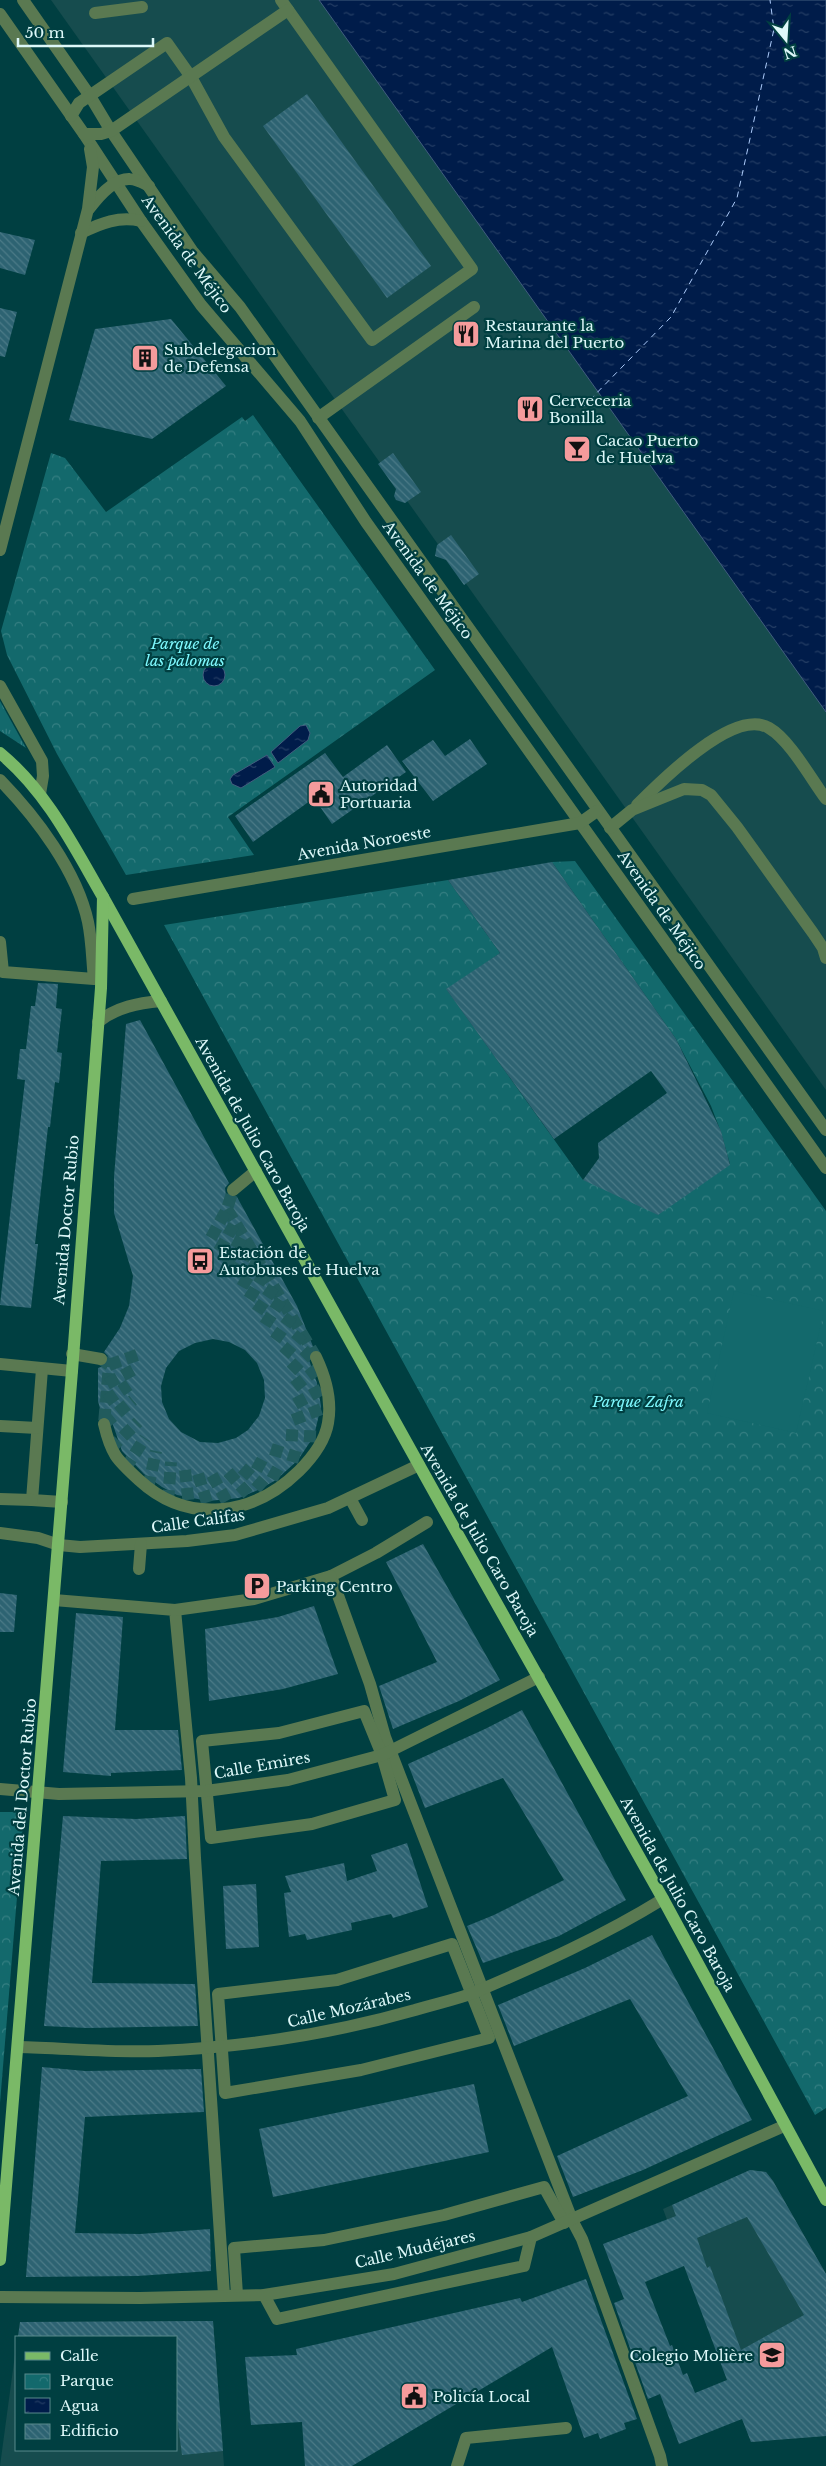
<svg xmlns="http://www.w3.org/2000/svg" width="826" height="2466" font-family="'Libre Baskerville',serif">
  <style>
    .built { fill: #164c4e }
    .grass { fill: url(#grass-tufts) }
    .park { fill: url(#park-crowns) }
    .pitch { fill: #13696c }
    .water { fill: url(#water-ripples); stroke: #425e7e }
    .lines { fill: none; stroke-linecap: round; stroke-linejoin: round }
    .ferry { stroke: #adccfb; stroke-width: 1; stroke-dasharray: 6 5; stroke-linecap: butt }
    .building { fill: url(#building-back-hatch); fill-rule: evenodd }
    .minor-tunnel { stroke: #215b5d; stroke-width: 12; stroke-dasharray: 12 6; stroke-linecap: butt }
    .minor { stroke: #5a7951; stroke-width: 12 }
    .major { stroke: #7ab967; stroke-width: 12 }
    .labels { text-anchor: middle; dominant-baseline: central; stroke-width: 4.5; stroke-linejoin: round; paint-order: stroke }
    .street-label { font-size: 15px; fill: #ddf8f9; stroke: #003f41 }
    .poi-label { font-size: 15px; fill: #ddf8f9; stroke: #003f41; text-anchor: start }
    .park-label { font-size: 15px; font-style: italic; fill: #7ef9fe; stroke: #003f41 }
  </style>
  <defs>
    <pattern id="grass-tufts" width="24" height="20" patternUnits="userSpaceOnUse" patternTransform="scale(1.25)"><rect width="24" height="20" fill="#13696c"/><path d="M3 7l-1-3M5 7V3M7 7l1-3M15 17l-1-3M17 17v-4M19 17l1-3" fill="none" stroke="#357f82"/></pattern>
    <pattern id="park-crowns" width="20" height="18" patternUnits="userSpaceOnUse" patternTransform="scale(1.25)"><rect width="20" height="18" fill="#13696c"/><path d="M2 6a3 3 0 1 1 6 0M12 15a3 3 0 1 1 6 0" fill="none" stroke="#357f82"/></pattern>
    <pattern id="water-ripples" width="26" height="14" patternUnits="userSpaceOnUse" patternTransform="scale(1.25)"><rect width="26" height="14" fill="#001c4a"/><path d="M2 4q2-2 4 0t4 0M15 11q2-2 4 0t4 0" fill="none" stroke="#253e65"/></pattern>
    <pattern id="building-back-hatch" width="6" height="6" patternUnits="userSpaceOnUse" patternTransform="scale(1.25)"><rect width="6" height="6" fill="#2d6372"/><path d="M-1 5l2 2M0 0l6 6M5-1l2 2" fill="none" stroke="#4b7a87"/></pattern>
  </defs>
  <rect width="100%" height="100%" fill="#003f41"/>
  <g class="built">
    <polygon points="51,0 319,0 826,712 826,1090"/>
    <polygon points="750,2170 766,2172 773,2181 826,2274 826,2436 751,2442 663,2209"/>
    <polygon points="213,2321 224,2466 0,2466 16,2347 16,2450 176,2450 176,2337 18,2337 20,2322"/>
  </g>
  <polygon class="grass" points="0,701 26,748 0,731"/>
  <g class="park">
    <polygon points="253,415 435,670 228,817 254,855 126,875 57,754 7,655 1,631 51,453 65,458 106,512 242,417 245,421"/>
    <polygon points="575,861 826,1211 826,2108 815,2115 164,925 448,880 500,953 447,990 583,1180 727,1165 730,1164 721,1132 711,1106 676,1039 552,862"/>
    <polygon points="0,1812 24,1812 0,2103"/>
  </g>
  <polygon class="pitch" points="734,1291 824,1311 796,1433 707,1413"/>
  <g class="water">
    <polygon points="319,0 826,0 826,712"/>
    <circle cx="214" cy="675" r="11"/>
    <polygon points="306,725 310,733 308,740 278,763 271,752 300,726"/>
    <polygon points="267,755 275,767 241,788 232,784 230,779 233,775"/>
  </g>
  <g class="lines">
    <polyline class="ferry" points="582,408 671,317 737,198 774,29 770,0"/>
  </g>
  <g class="building">
    <polygon points="307,94 431,266 387,298 263,126"/>
    <polygon points="0,232 35,240 25,275 0,268"/>
    <polygon points="0,308 17,312 5,357 0,356"/>
    <polygon points="171,319 226,386 152,439 69,420 95,329"/>
    <polygon points="393,453 421,492 405,503 396,500 394,496 396,489 378,464"/>
    <polygon points="451,535 479,574 464,585 446,560 435,556 437,545"/>
    <polygon points="470,739 487,764 433,801 402,761 433,740 445,756"/>
    <polygon points="387,745 406,772 332,824 314,798 253,842 235,816 325,753 343,777"/>
    <polygon points="552,862 676,1039 721,1131 730,1165 658,1215 583,1180 599,1158 598,1143 667,1093 651,1071 554,1139 446,989 500,953 448,880"/>
    <polygon points="38,983 58,984 56,1008 62,1009 57,1052 62,1053 59,1083 55,1082 50,1127 48,1127 35,1244 38,1244 31,1308 0,1305 25,1080 17,1079 20,1049 26,1049 31,1006 35,1006"/>
    <path d="M140,1020L229,1183L225,1188L226,1195L231,1198L237,1197L297,1306L314,1349L308,1357L317,1383L321,1406L314,1436L298,1460L276,1480L258,1490L239,1498L208,1501L177,1495L162,1487L144,1474L122,1451L112,1422L107,1416H102L98,1401V1368L104,1366L109,1361L108,1356L104,1352L120,1328L129,1306L133,1276L114,1213V1177L126,1024ZM213,1339L229,1342L245,1350L257,1363L264,1380L265,1398L259,1416L248,1430L236,1438L218,1443L200,1442L181,1432L169,1419L162,1402L161,1386L166,1368L179,1351L195,1343Z"/>
    <polygon points="423,1544 500,1680 459,1701 393,1729 379,1686 437,1662 386,1562"/>
    <polygon points="0,1593 17,1595 14,1632 0,1632"/>
    <polygon points="314,1606 338,1674 283,1689 209,1701 205,1629 278,1617"/>
    <polygon points="76,1613 123,1617 115,1730 178,1730 182,1770 111,1773 111,1776 63,1772"/>
    <polygon points="522,1710 626,1900 559,1936 483,1963 467,1926 494,1915 564,1880 503,1778 425,1808 408,1764 485,1729"/>
    <polygon points="63,1816 136,1819 185,1816 187,1859 101,1861 92,1983 195,1984 198,2026 87,2028 44,2026"/>
    <polygon points="407,1843 428,1907 393,1918 391,1914 351,1923 352,1930 307,1940 305,1934 289,1937 284,1893 291,1892 285,1876 344,1863 347,1881 377,1871 371,1855"/>
    <polygon points="256,1884 259,1947 226,1949 223,1886"/>
    <polygon points="652,1935 752,2120 643,2170 573,2197 557,2156 688,2096 630,1999 514,2046 498,2005 585,1968"/>
    <polygon points="42,2067 85,2071 201,2069 204,2112 85,2117 75,2233 140,2234 210,2229 211,2271 137,2276 26,2277"/>
    <polygon points="474,2084 489,2152 273,2197 259,2129"/>
    <path d="M750,2170L766,2172L773,2181L826,2274V2436L751,2442L742,2419L679,2444L660,2394L648,2399L614,2303L624,2299L603,2244L676,2216L672,2205ZM747,2217L804,2315L741,2350L710,2266L707,2268L697,2238ZM684,2266L727,2380L695,2393L687,2373L683,2375L672,2345L670,2346L645,2282Z"/>
    <polygon points="586,2279 637,2419 624,2423 626,2429 600,2439 598,2433 584,2438 552,2347 352,2466 305,2466 302,2422 251,2425 245,2357 297,2355 296,2349 520,2298 522,2302"/>
    <polygon points="213,2321 223,2451 182,2455 176,2410 176,2337 18,2337 20,2322"/>
  </g>
  <g class="lines">
    <g class="minor-tunnel">
      <polyline points="227,1209 316,1357"/>
      <polyline points="211,1238 227,1209 233,1190"/>
      <polyline points="219,1251 235,1223"/>
      <polyline points="227,1264 243,1235"/>
      <polyline points="234,1275 250,1248"/>
      <polyline points="242,1287 258,1260"/>
      <polyline points="249,1299 265,1273"/>
      <polyline points="257,1312 274,1287"/>
      <polyline points="265,1325 281,1300"/>
      <polyline points="275,1340 292,1316"/>
      <polyline points="284,1355 302,1334"/>
      <polyline points="101,1359 109,1365 104,1424"/>
      <polyline points="109,1365 137,1355"/>
      <polyline points="291,1371 312,1350"/>
      <polyline points="107,1384 133,1370"/>
      <polyline points="294,1387 321,1366"/>
      <polyline points="106,1401 129,1385"/>
      <polyline points="295,1404 326,1387"/>
      <polyline points="293,1420 329,1406"/>
      <polyline points="104,1424 133,1400"/>
      <polyline points="286,1435 324,1437"/>
      <polyline points="110,1449 138,1422"/>
      <polyline points="271,1449 309,1461"/>
      <polyline points="254,1462 288,1481"/>
      <polyline points="242,1468 271,1494"/>
      <polyline points="125,1469 145,1438"/>
      <polyline points="185,1470 189,1506"/>
      <polyline points="228,1472 254,1501"/>
      <polyline points="198,1474 209,1509"/>
      <polyline points="212,1475 231,1509"/>
      <polyline points="148,1488 156,1451"/>
      <polyline points="168,1502 171,1462"/>
    </g>
    <g class="minor">
      <polyline points="23,0 90,96 111,131 193,252 240,307 826,1130"/>
      <polyline points="95,13 142,7"/>
      <polyline points="0,14 84,134 141,221 201,305 300,421 366,522 826,1168"/>
      <polyline points="71,116 79,103 167,43 191,77 224,137 372,340 472,269 281,0"/>
      <polyline points="84,134 101,134 111,131 288,10"/>
      <path d="M89,209C98,197 114,178 130,179C137,179 143,183 149,186"/>
      <path d="M81,233C101,223 119,216 141,221"/>
      <polyline points="318,418 474,307"/>
      <polyline points="0,550 88,209 93,167 90,149"/>
      <polyline points="0,686 42,761 43,776 40,794"/>
      <path d="M0,780C36,817 77,871 88,922C92,941 92,961 94,979L3,972L0,942"/>
      <path d="M637,805C660,782 734,707 769,728C790,740 811,779 826,799"/>
      <polyline points="610,828 632,810 664,797 684,789 702,790 711,795 737,827 813,933 823,948 826,958"/>
      <polyline points="133,899 580,823 597,811"/>
      <path d="M98,1022C117,1007 138,1003 161,1001"/>
      <polyline points="233,1190 256,1171"/>
      <polyline points="72,1354 101,1359"/>
      <polyline points="0,1364 72,1371"/>
      <polyline points="42,1369 32,1500 62,1502"/>
      <path d="M104,1424C111,1454 116,1459 139,1480C188,1525 253,1516 299,1471C312,1458 325,1441 328,1423C332,1401 325,1376 316,1357"/>
      <polyline points="0,1426 37,1428"/>
      <polyline points="350,1498 362,1520"/>
      <polyline points="0,1499 32,1500"/>
      <polyline points="427,1522 376,1553 331,1576 370,1684 385,1737 572,2220 582,2239 660,2456 662,2466"/>
      <polyline points="0,1533 38,1538 59,1545 80,1547 187,1541 235,1535 328,1508 419,1465"/>
      <polyline points="139,1569 141,1544"/>
      <polyline points="54,1600 175,1610 191,1778 195,1858 224,2295"/>
      <polyline points="175,1610 254,1599 331,1576"/>
      <polygon points="364,1711 382,1755 395,1800 312,1824 211,1838 202,1741 279,1733"/>
      <polyline points="0,1789 59,1794 206,1791 288,1780 382,1755 539,1677"/>
      <polygon points="452,1944 489,2038 361,2070 225,2093 218,1994 337,1980"/>
      <path d="M18,2047C64,2048 112,2053 158,2051C245,2047 331,2034 415,2010C434,2004 455,2000 473,1993C539,1965 603,1936 663,1899"/>
      <polyline points="237,2295 234,2248 324,2240 444,2215 544,2187 564,2223"/>
      <polyline points="264,2295 277,2319 524,2266 531,2237"/>
      <polyline points="0,2297 140,2298 264,2295 394,2274 531,2237 784,2126"/>
      <polyline points="457,2466 466,2438 566,2428"/>
    </g>
    <g class="major">
      <path d="M0,753C47,792 73,845 103,897L443,1508L663,1899L826,2200"/>
      <polyline points="0,2260 72,1371 101,988 103,897"/>
    </g>
  </g>
  <defs>
    <g id="restaurant-square" transform="scale(1.4375)"><rect x="-9" y="-9" width="18" height="18" rx="4" fill="#f59b9c" stroke="#003f41"/><path d="M-5-6h1v4h1v-4h1v4h1v-4h1v5L-1.5 .5V6h-2V.5L-5-1ZM5-6V6H3V1.5H1.5Q1.5-4 5-6Z" fill="#111"/></g>
    <g id="building-square" transform="scale(1.4375)"><rect x="-9" y="-9" width="18" height="18" rx="4" fill="#f59b9c" stroke="#003f41"/><path d="M-4-6H4V6H1V3H-1V6H-4ZM-2.5-4.3h1.7v1.8h-1.7ZM.8-4.3h1.7v1.8H.8ZM-2.5-1h1.7V.8h-1.7ZM.8-1h1.7V.8H.8Z" fill="#111"/></g>
    <g id="bar-square" transform="scale(1.4375)"><rect x="-9" y="-9" width="18" height="18" rx="4" fill="#f59b9c" stroke="#003f41"/><path d="M-6-5H6L.8 .8V4.5H3.5V6h-7V4.5H-.8V.8Z" fill="#111"/></g>
    <g id="civic-square" transform="scale(1.4375)"><rect x="-9" y="-9" width="18" height="18" rx="4" fill="#f59b9c" stroke="#003f41"/><path d="M-.6-6.5H3V-4.5H.6V-3L4-1V1h2V6H-6V1h2V-1L-.6-3ZM-1.2 2.5V6h2.4V2.5Z" fill="#111"/></g>
    <g id="bus-square" transform="scale(1.4375)"><rect x="-9" y="-9" width="18" height="18" rx="4" fill="#f59b9c" stroke="#003f41"/><path d="M-5-6H5V4H4V6H2V4H-2V6H-4V4H-5ZM-3.5-4V0h7V-4ZM-3.5 1.2v1.5H-2V1.2ZM2 1.2v1.5H3.5V1.2Z" fill="#111"/></g>
    <g id="parking-square" transform="scale(1.4375)"><rect x="-9" y="-9" width="18" height="18" rx="4" fill="#f59b9c" stroke="#003f41"/><path d="M-3.5-5.5H1a3.5 3.5 0 0 1 0 7H-1V5.5H-3.5ZM-1-3.4V-.6H.8a1.4 1.4 0 0 0 0-2.8Z" fill="#111"/></g>
    <g id="school-square" transform="scale(1.4375)"><rect x="-9" y="-9" width="18" height="18" rx="4" fill="#f59b9c" stroke="#003f41"/><path d="M0-5L7-2L0 1L-7-2ZM-4 1L0 2.5L4 1V4Q0 6-4 4Z" fill="#111"/></g>
  </defs>
  <g fill-rule="evenodd">
    <use href="#restaurant-square" x="466" y="334"/>
    <use href="#building-square" x="145" y="358"/>
    <use href="#restaurant-square" x="530" y="409"/>
    <use href="#bar-square" x="577" y="449"/>
    <use href="#civic-square" x="321" y="794"/>
    <use href="#bus-square" x="200" y="1261"/>
    <use href="#parking-square" x="257" y="1586"/>
    <use href="#school-square" x="772" y="2355"/>
    <use href="#civic-square" x="414" y="2396"/>
  </g>
  <g class="labels">
    <g class="street-label">
      <text transform="translate(187 254) rotate(54)">Avenida de Méjico</text>
      <text transform="translate(428 580) rotate(54)">Avenida de Méjico</text>
      <text transform="translate(364 843) rotate(-10)">Avenida Noroeste</text>
      <text transform="translate(662 910) rotate(55)">Avenida de Méjico</text>
      <text transform="translate(253 1134) rotate(61)">Avenida de Julio Caro Baroja</text>
      <text transform="translate(66 1220) rotate(-85)">Avenida Doctor Rubio</text>
      <text transform="translate(198 1521) rotate(-8)">Calle Califas</text>
      <text transform="translate(480 1540) rotate(60)">Avenida de Julio Caro Baroja</text>
      <text transform="translate(262 1765) rotate(-10)">Calle Emires</text>
      <text transform="translate(22 1797) rotate(-85)">Avenida del Doctor Rubio</text>
      <text transform="translate(678 1894) rotate(61)">Avenida de Julio Caro Baroja</text>
      <text transform="translate(349 2008) rotate(-13)">Calle Mozárabes</text>
      <text transform="translate(415 2249) rotate(-13)">Calle Mudéjares</text>
    </g>
    <g class="poi-label">
      <text x="485" y="325">Restaurante la<tspan x="485" dy="17">Marina del Puerto</tspan></text>
      <text x="164" y="349">Subdelegacion<tspan x="164" dy="17">de Defensa</tspan></text>
      <text x="549" y="400">Cerveceria<tspan x="549" dy="17">Bonilla</tspan></text>
      <text x="596" y="440">Cacao Puerto<tspan x="596" dy="17">de Huelva</tspan></text>
      <text x="340" y="785">Autoridad<tspan x="340" dy="17">Portuaria</tspan></text>
      <text x="219" y="1252">Estación de<tspan x="219" dy="17">Autobuses de Huelva</tspan></text>
      <text x="276" y="1586">Parking Centro</text>
      <text x="753" y="2355" text-anchor="end">Colegio Molière</text>
      <text x="433" y="2396">Policía Local</text>
    </g>
    <g class="park-label">
      <text x="185" y="643">Parque de<tspan x="185" dy="17">las palomas</tspan></text>
      <text x="638" y="1401">Parque Zafra</text>
    </g>
  </g>
  <rect x="15" y="2336" width="162" height="115" fill="#003f41" stroke="#58898b"/>
  <rect x="25" y="2352" width="25" height="8" fill="#7ab967" stroke="#58898b"/>
  <text x="60" y="2361" font-size="15" fill="#ddf8f9">Calle</text>
  <rect x="25" y="2374" width="25" height="15" fill="url(#park-crowns)" stroke="#58898b"/>
  <text x="60" y="2386" font-size="15" fill="#ddf8f9">Parque</text>
  <rect x="25" y="2398" width="25" height="15" fill="url(#water-ripples)" stroke="#58898b"/>
  <text x="60" y="2411" font-size="15" fill="#ddf8f9">Agua</text>
  <rect x="25" y="2424" width="25" height="15" fill="url(#building-back-hatch)" stroke="#58898b"/>
  <text x="60" y="2436" font-size="15" fill="#ddf8f9">Edificio</text>
  <g transform="translate(786 40) rotate(162)" stroke="#003f41" stroke-width="4" paint-order="stroke">
  <path d="M0-4L9 19L0 12L-9 19Z" fill="#ddf8f9"/>
  <text y="-8" font-size="14" font-weight="bold" text-anchor="middle" fill="#ddf8f9">N</text>
  </g>
  <path d="M18 38v8h135v-8" fill="none" stroke="#ddf8f9" stroke-width="2.5"/>
  <text x="25" y="38" font-size="15" fill="#ddf8f9" stroke="#003f41" stroke-width="4" paint-order="stroke">50 m</text>
</svg>
